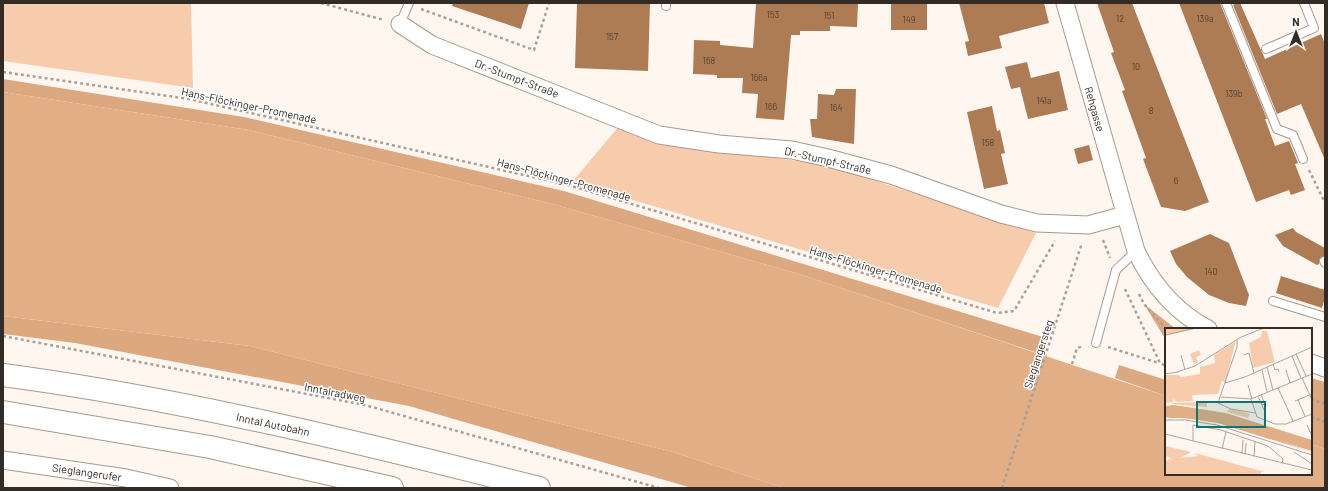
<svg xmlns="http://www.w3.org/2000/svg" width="1328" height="491" font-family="Barlow,sans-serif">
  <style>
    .green { fill: #f7ccac }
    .forest { fill: #dca880 }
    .water { fill: #e2ae85 }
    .building { fill: #ad7b54 }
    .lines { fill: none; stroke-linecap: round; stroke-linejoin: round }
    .lane-casing { stroke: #ac988a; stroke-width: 10 }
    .street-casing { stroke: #ac988a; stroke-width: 19 }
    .highway-casing { stroke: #ac988a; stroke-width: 24 }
    .path { stroke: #a9a09a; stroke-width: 2.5; stroke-dasharray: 3 3; stroke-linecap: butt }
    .lane { stroke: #fff; stroke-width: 8 }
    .street { stroke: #fff; stroke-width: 17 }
    .highway { stroke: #fff; stroke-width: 22 }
    .labels { text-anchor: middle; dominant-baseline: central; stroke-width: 3; stroke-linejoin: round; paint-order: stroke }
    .number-label { font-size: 9px; fill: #524032 }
    .street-label { font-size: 11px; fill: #332c26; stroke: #fff }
    .inset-road { fill: none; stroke: #ada59f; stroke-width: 1 }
    .view { fill: #0f766e; fill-opacity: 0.15; stroke: #0f766e; stroke-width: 2 }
    .inset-edge { fill: none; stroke: #332c26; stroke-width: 2 }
  </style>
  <rect width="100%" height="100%" fill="#fff6f0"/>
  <g class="green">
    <polygon points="3,3 191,3 193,88 3,61"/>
    <polygon points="619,126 660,142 827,165 1036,233 998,308 572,182"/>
  </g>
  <g class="forest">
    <polygon points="3,79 244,117 564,191 1043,337 1038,353 799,274 556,205 249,130 3,92"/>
    <polygon points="1144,304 1176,329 1166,329 1166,340"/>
    <polygon points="3,316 250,346 673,452 784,488 692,488 409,406 75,343 3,334"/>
    <polygon points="1119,365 1166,380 1166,396 1115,378"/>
    <polygon points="1311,378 1325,382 1325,449 1311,444"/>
  </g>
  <polygon class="water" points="3,92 249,130 556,205 799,274 1166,396 1166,474 1311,474 1311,444 1325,449 1325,488 784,488 673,452 250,346 3,316"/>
  <g class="building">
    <polygon points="453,3 529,3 521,29 452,6"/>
    <polygon points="577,3 650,3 648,71 575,68"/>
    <polygon points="756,3 858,3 857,27 830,26 830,31 800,31 800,35 791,35 784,120 756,118 758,94 742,93 743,78 717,78 717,75 693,74 694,40 720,41 720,45 753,48"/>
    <rect x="891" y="3" width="36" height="27"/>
    <polygon points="959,3 1044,3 1049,23 999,36 1002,48 968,56 965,42 969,41"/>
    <polygon points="1097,3 1132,3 1209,202 1185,211 1161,207 1143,159 1146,158 1122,91 1125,90 1111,53 1114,52"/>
    <polygon points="1179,3 1220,3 1267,119 1265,119 1275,146 1289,141 1298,163 1295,164 1305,190 1291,195 1289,190 1256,202"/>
    <polygon points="1237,3 1240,3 1265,59 1321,34 1325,44 1325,160 1301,104 1277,114 1233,5"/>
    <polygon points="1027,62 1031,78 1059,71 1068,110 1028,119 1020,87 1011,89 1005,67"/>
    <polygon points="836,89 856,89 854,144 812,137 810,119 817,119 818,94 834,95"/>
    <polygon points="992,106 997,131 1000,130 1005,153 1001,154 1008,184 984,189 967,112"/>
    <polygon points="1089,145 1093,160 1078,164 1074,149"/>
    <polygon points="1293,228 1296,232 1325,248 1325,256 1320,258 1319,264 1317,265 1283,246 1275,235"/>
    <polygon points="1210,234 1229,243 1249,295 1246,306 1229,303 1209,295 1187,277 1176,264 1170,251"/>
    <polygon points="1281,276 1325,290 1325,298 1322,308 1276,293"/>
  </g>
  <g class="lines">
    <g class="lane-casing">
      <g id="lane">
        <polyline points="1226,3 1277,129 1293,135 1303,159"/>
        <polyline points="666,6 666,3"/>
        <polyline points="400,24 409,3"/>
        <polyline points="1266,49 1314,28 1304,3"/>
        <polyline points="1324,261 1325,263"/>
        <polyline points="1273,301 1325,317"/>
        <polyline points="1096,343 1116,270 1136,251"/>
      </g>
    </g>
    <g class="street-casing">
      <g id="street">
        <path d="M1065,3L1136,251C1152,284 1175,312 1208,329"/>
        <polyline points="400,24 432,45 659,135 719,144 792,150 828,158 891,175 1001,214 1037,223 1088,225 1125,215"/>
        <polyline points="1311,363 1325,368"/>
        <polyline points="3,460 126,478 170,488"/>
      </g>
    </g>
    <g class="highway-casing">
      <g id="highway">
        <path d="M3,375C184,399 363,443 539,488"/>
        <polyline points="3,412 210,447 392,488"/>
      </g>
    </g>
    <g class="path">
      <polyline points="321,3 384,20"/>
      <polyline points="421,9 534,50 549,3"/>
      <polyline points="3,72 189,99 568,185 997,313 1014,311 1055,241"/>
      <polyline points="1309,170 1325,203"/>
      <polyline points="1103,240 1110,258"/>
      <polyline points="1125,289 1160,363 1166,366"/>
      <polyline points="1139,294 1144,304 1166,329"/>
      <polyline points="3,336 365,405 659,488"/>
      <polyline points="1108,347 1159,363"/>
      <polyline points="1072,364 1077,348 1084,346"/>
      <polyline points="1311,399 1325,404"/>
      <polyline points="1311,417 1325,422"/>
      <polyline points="1002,488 1082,243"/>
    </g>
    <use href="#lane" class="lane"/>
    <use href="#street" class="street"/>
    <use href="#highway" class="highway"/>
  </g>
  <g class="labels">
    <g class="number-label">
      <text x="773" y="14">153</text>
      <text x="829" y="15">151</text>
      <text x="1120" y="18">12</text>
      <text x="1205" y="18">139a</text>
      <text x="909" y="19">149</text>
      <text x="612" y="36">157</text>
      <text x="709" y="60">168</text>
      <text x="1136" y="66">10</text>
      <text x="759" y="77">166a</text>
      <text x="1234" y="93">139b</text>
      <text x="1044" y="100">141a</text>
      <text x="771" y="106">166</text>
      <text x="836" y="107">164</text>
      <text x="1151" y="110">8</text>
      <text x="988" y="142">158</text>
      <text x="1176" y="180">6</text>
      <text x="1211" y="271">140</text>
    </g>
    <g class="street-label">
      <text transform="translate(517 78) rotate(21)">Dr.-Stumpf-Straße</text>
      <text transform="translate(249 105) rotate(12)">Hans-Flöckinger-Promenade</text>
      <text transform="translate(1095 109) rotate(74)">Rehgasse</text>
      <text transform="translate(828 160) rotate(13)">Dr.-Stumpf-Straße</text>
      <text transform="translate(564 179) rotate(15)">Hans-Flöckinger-Promenade</text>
      <text transform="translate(876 269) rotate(17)">Hans-Flöckinger-Promenade</text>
      <text transform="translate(1038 354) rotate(-72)">Sieglangersteg</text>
      <text transform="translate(335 392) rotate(11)">Inntalradweg</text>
      <text transform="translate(273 424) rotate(12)">Inntal Autobahn</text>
      <text transform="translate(87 472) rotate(8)">Sieglangerufer</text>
    </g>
  </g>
  <g transform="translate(1165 328)">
    <rect width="147" height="147" fill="#fff6f0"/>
    <path d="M0,0H34L0,8ZM97,3H102L110,34L88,40L84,15L96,9ZM71,13L60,54L57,53L53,66L27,67L28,73L41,72L12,74L8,71V74L0,75V47H14L16,49L35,46V39L50,35L49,27ZM34,22L36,27L31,29L33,34L29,36L25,26ZM42,74V79L7,76V75ZM64,81L75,83L85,86L83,90L62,84ZM0,118L26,124L15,130L33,128L30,125L100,144H96V147H0V134L6,130L0,128Z" fill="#f7ccac"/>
    <path d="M14,88L45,92L67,97L147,124L53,95L20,90H0Z" fill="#dca880"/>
    <path d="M9,77L61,85L147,112V123L45,92L0,89V78Z" fill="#e2ae85"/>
    <path class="inset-road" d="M0,7L31,0M72,12V19L53,75L66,81L90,85M131,26L141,48M16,27L20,42M79,27L84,25L89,45M127,28L136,50M108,36L110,42L113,41L114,44M102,39L108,62M97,42L102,64M121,42L125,55M12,44L30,38L76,9L99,0M0,46L13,44M137,50L147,72M60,55L80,49L147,19M83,57L87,71M113,60L128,93M96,67L100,76L97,77M93,68L99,82M56,69L86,71L147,46M86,71L92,89L110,96H121L147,86M133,72L140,88M130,73L147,66M0,92H20L52,97L147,127M142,97L147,108M0,106L147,142M28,113V97L56,102L103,118L118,131L117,136M57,121L61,104M129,124L147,136M77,126L78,112M80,127L81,115M89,129L90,113"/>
    <path class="view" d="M32,74H100V99H32Z"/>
    <rect width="147" height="147" class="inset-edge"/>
  </g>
  <rect width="1328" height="491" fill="none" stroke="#332c26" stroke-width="8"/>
  <g transform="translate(1296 32)" stroke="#ffffff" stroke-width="3" paint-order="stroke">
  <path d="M0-3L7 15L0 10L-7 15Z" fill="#332c26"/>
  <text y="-6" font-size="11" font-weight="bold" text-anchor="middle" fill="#332c26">N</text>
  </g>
</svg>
